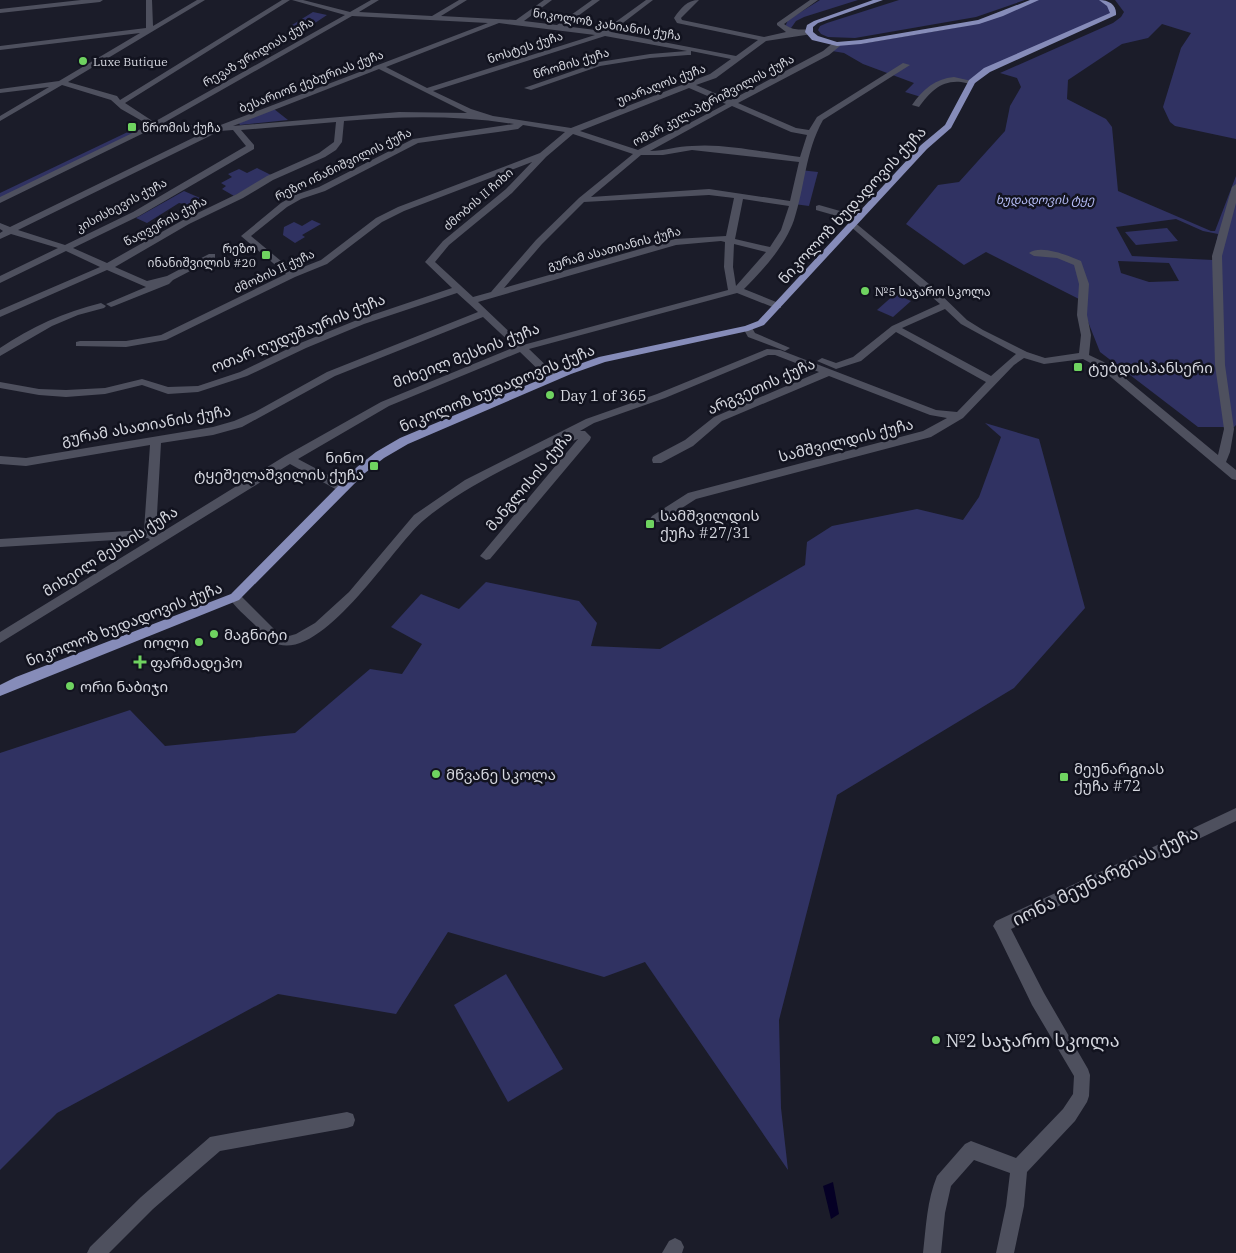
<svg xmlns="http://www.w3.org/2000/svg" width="1236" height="1253" font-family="'IBM Plex Serif','Noto Sans Georgian',serif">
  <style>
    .green { fill: #303262; fill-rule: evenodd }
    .water { fill: #050025 }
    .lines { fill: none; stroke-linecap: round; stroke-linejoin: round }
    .minor { fill: #4e505e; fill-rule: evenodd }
    .major { fill: #868cb9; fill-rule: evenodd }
    .poi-dot { fill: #6fd360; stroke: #12131f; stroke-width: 2 }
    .labels { text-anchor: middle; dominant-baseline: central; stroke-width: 5; stroke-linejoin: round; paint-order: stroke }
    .far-street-label { font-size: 12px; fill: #d5d7df; stroke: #12131f }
    .far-poi-label { font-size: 12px; fill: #d5d7df; stroke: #12131f; text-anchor: start }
    .far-park-label { font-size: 12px; font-style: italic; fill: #b5bcf6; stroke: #12131f }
    .street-label { font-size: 15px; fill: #d5d7df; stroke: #12131f }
    .poi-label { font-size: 15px; fill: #d5d7df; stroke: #12131f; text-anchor: start }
    .near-street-label { font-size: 18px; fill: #d5d7df; stroke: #12131f }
    .near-poi-label { font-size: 18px; fill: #d5d7df; stroke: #12131f; text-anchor: start }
  </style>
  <rect width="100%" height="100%" fill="#1b1c29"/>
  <g class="green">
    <polygon points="820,0 858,0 804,17 796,21 791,28 785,27 788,20"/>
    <polygon points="899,0 1025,0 976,17 855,38 828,37 821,34 818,30 820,26 827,23"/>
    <path d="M1036,0H1102L1110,5L1114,14L987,70L972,82C946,75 942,83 921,97L905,92L914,83L863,64L844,53L832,51L836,45L860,44L960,27Z"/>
    <path d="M1115,0H1236V139L1175,126L1170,122L1163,107L1181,48L1191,33L1162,24L1148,38L1122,44L1068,80L1067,99L1106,119L1112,127L1118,191L1211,231H1215L1236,176V425L1234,427H1198L1100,352L1079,299L986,252L964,265L906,224L938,185L959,182L1005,131L1010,106L1021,87L1017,78L1000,73L1113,23L1121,17L1124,12ZM1176,219L1203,231L1218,234L1213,260L1132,256L1116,227ZM1118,261L1169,263L1179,281L1149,282L1121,273Z"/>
    <polygon points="313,12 327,15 306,29 292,25"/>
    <polygon points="274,109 288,120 240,125 239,123"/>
    <polygon points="134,129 140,131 0,198 0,193"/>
    <polygon points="257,168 271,175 234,196 222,189 226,186 221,183 232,177 228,174 239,169 247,173"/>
    <polygon points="800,170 818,172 809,206 794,204"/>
    <polygon points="184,191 200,198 189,205 179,203 147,223 136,218"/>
    <polygon points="312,220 321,224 302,235 305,237 295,243 283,235 284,227 294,222 302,226"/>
    <polygon points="1167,228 1178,241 1136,245 1125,232"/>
    <polygon points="895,294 911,301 893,317 877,310"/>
    <polygon points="985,423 1039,439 1085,608 1014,688 837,795 779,1020 781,1108 788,1170 645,962 604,977 448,932 396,1014 278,994 57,1113 0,1170 0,753 130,710 165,746 295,733 370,669 402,674 422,644 391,627 421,594 459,609 486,582 579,601 597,623 591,646 660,649 805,565 807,542 832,526 917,509 963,520 979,497 1001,437"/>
    <polygon points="506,974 563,1069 508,1102 454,1005"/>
  </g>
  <polygon class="water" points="833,1182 839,1214 831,1219 823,1186"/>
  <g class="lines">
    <g class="minor">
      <polygon points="81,0 103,0 100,2 0,13 0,9"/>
      <path d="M146,0H152L153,26L197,0H205L68,82L117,96L120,100L282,0H290L125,103L154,122L345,15L292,0H303L350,12L371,0H379L359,12L432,16L459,0H467L441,16L516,20L544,0H552L524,21L557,25L592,0H600L564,26L603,31L646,0H653L611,32L736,56L758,40L677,23L674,18C681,8 687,0 699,0L681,18L682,20L764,37L786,32L777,25V23L810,0H818L784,24C798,34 803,26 813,32L812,34L766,41L716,78L696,85L731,100L823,51L834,42H840V46L829,55L738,103L796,128L809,130L817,117L903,63L910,65L823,120C805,152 805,187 794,220C785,246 763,270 744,289L781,304V308H775L737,293L529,349L557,376L558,378L557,380H549L520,352L389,406L298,459L347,485L349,488L347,491H339L290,464L0,643V632L150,540L148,538L0,547V539L144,530L150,445L26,466L0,464V456L26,458L213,427L234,421L255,412L327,372L478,312L457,293L364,324L306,348L247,376L198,392L168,394L142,385L105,394L66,397L39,395L0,388V382L39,389L66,390L105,388L142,379L168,387L198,386L240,372L298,344L357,320L452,288L425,262L443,241L506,189L532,162L404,211L382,222L327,264L295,277L166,340L126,347L76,346V342L80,341H126L161,335L286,274L241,236L281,203L295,195L319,187L413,139L514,124C457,115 401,116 344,121L342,142L336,150L325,157L273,180L243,198L189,224L115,267L147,281L167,276L209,254H215V258L173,280L169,284L114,306L111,307L106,304L146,287L107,270L0,317V310L100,267L66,251L0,283V276L58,248L11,234L0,239V233L3,231L0,229V223L10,227L207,131H161L154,128L0,203V197L149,125L121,109L111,100L62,85L0,121V116L49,87L0,93V89L59,81L140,33L0,50V46L146,28ZM352,16L488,23L218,126L160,125ZM499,23L595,35L427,88L386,67ZM605,36L687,51L650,54L599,62L524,88L531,90L600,66L650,58L688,55H691V51L731,59L710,74L571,128L493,116L471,109L433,91ZM379,69L467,113L399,112L233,126ZM689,88L726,104L638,150L580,131ZM732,106L791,132L807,135L800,157C767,153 724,143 692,146C678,146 664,151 650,151ZM336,122L334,142L319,153L267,176L237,194L183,220L107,263L73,248L139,216L254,149V145L241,130ZM523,125L565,132L540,153L398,207L376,218L321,260L293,271L251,236L287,207L301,199L325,191L418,143L498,132L518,129ZM233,130L246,146L133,212L65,245L18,230L220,131ZM573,134L633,154L579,198L536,240L491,292L473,297L435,262L449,245L512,193L546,157ZM692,150L799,162L790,201L709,189L591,197L641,155H663ZM709,195L734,198L726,236L675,239L504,288L542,244L584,202ZM743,199L789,206L781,230L770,247L735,239ZM721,241L725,242L724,267L728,290L523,345L478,302L676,245ZM734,244L766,252L736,286L733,267ZM483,317L515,347L381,402L285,456L159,534L156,532L161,443L213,435L242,427L335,376Z"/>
      <path d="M954,77L976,82C971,85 967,83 961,82C941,80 930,92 919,107L912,105C923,89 935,79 954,77Z"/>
      <path d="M1236,184V203L1222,256L1225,365L1234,429L1230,452L1226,462L1236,470V480L1232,479L1100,368L1083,359L1044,364L1024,358L1014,365L963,418L931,437L696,499L660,522H652L650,519L652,516L688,493L923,431L947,418L930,415L829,376L722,421L693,446L661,463H653L652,460L653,457L685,440L714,417L819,372L775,355H768L665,398L594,423L580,431H585L591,437L590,440L490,559L486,560L480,556L578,439L567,443L562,440C515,464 465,486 424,520C394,544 318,671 271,641C265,638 259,630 255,625C246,616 235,608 229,597L231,594H239L279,634L289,636L296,634L315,623L349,592L414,515L465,480L586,419L657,394L767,349L780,350L936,410L957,412L986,382L896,332L861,361L836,369L817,361L822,358L836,363L853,357L892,326L940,304L850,226L849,224L853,221L935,289L967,320L983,330L1027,352L1045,358L1079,353L1081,335L1077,315L1079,284L1074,265L1057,258L1034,256L1029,253C1041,244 1069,256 1081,261L1089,284L1087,315L1091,335L1089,355L1108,364L1218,455L1224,429L1215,365L1212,256L1232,187ZM945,309L961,324L1016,354L991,376L902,328Z"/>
      <polygon points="819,205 861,217 862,219 858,222 816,210 816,206"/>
      <path d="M101,303L106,306L104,308L78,315L52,326L0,356V348C31,327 64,312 101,303Z"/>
      <polygon points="748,325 751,326 755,333 790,348 785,351 748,337 743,328"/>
      <path d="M1236,808V821L1011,929L1044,993L1088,1069L1090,1075L1089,1096L1087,1102L1075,1121L1027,1172L1024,1206L1014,1253H996L1006,1206L1010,1173L974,1160L951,1186L945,1213L941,1253H923C926,1227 927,1200 937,1176L965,1144L971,1141L1016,1158L1063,1109L1073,1094L1074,1076L1032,1005L996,931L993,926L996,921Z"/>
      <polygon points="347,1112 353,1114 355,1120 353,1126 347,1128 220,1151 153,1209 109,1253 87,1253 90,1247 141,1197 210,1137"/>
      <polygon points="675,1238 681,1241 684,1247 682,1253 662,1253 669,1241"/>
    </g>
    <g class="major">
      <polygon points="873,0 883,0 818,23 813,27 813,32 818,36 837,42 861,40 978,20 1030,0 1039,0 1003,16 979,24 861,44 837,46 812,40 805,32 807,25 814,21"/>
      <path d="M1099,0C1109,0 1117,5 1116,15L990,72L975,83L951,128L927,149L764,325L748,331L605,362L571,374L408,444L384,458L365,473L239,600L0,696V685L16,677L231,594L357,467L376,452L400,438L563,370L599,357L745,326L758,321L921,145L945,125L969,80L984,68L1110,13L1107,6Z"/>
    </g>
  </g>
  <g class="poi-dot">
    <circle cx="83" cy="61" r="5"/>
    <rect x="127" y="122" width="10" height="10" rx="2.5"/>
    <rect x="261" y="250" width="10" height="10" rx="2.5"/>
    <circle cx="865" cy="291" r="5"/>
    <rect x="1073" y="362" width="10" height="10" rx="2.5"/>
    <circle cx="550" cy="395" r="5"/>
    <rect x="369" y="461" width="10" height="10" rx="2.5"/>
    <rect x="645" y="519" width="10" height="10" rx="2.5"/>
    <circle cx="214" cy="634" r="5"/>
    <circle cx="199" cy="642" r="5"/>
    <path d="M137.5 654.5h5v5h5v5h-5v5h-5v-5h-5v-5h5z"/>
    <circle cx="70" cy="686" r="5"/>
    <circle cx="436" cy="774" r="5"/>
    <rect x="1059" y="772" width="10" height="10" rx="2.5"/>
    <circle cx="936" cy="1040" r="5"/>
  </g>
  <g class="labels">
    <g class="far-street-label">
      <text transform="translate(607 24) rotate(9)">ნიკოლოზ კახიანის ქუჩა</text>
      <text transform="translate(525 47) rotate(-18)">ნოსტეს ქუჩა</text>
      <text transform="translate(258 52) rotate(-30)">რევაზ ურიდიას ქუჩა</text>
      <text transform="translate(571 63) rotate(-17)">წრომის ქუჩა</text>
      <text transform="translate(311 81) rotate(-21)">ბესარიონ ქებურიას ქუჩა</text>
      <text transform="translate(661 84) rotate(-21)">უიარაღოს ქუჩა</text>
      <text transform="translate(713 100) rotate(-28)">ომარ კელაპტრიშვილის ქუჩა</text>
      <text transform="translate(343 164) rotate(-26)">რეზო ინანიშვილის ქუჩა</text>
      <text transform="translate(478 199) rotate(-41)">ძმობის II ჩიხი</text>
      <text transform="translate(121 205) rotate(-28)">კისისხევის ქუჩა</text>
      <text transform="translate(165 221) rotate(-28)">წაღვერის ქუჩა</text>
      <text transform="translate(614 248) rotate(-15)">გურამ ასათიანის ქუჩა</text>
      <text transform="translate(274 271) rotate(-25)">ძმობის II ქუჩა</text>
    </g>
    <g class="far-poi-label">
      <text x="93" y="61">Luxe Butique</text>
      <text x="142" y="127">წრომის ქუჩა</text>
      <text x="256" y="248" text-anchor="end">რეზო<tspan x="256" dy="14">ინანიშვილის #20</tspan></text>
      <text x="875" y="291">№5 საჯარო სკოლა</text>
    </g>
    <g class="far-park-label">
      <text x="1045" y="199">ხუდადოვის ტყე</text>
    </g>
    <g class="street-label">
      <text transform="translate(852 205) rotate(-47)">ნიკოლოზ ხუდადოვის ქუჩა</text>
      <text transform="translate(298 333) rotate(-22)">ოთარ ღუდუშაურის ქუჩა</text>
      <text transform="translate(466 355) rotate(-21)">მიხეილ მესხის ქუჩა</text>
      <text transform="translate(761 386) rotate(-24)">არგვეთის ქუჩა</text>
      <text transform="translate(497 388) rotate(-22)">ნიკოლოზ ხუდადოვის ქუჩა</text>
      <text transform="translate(146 425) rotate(-10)">გურამ ასათიანის ქუჩა</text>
      <text transform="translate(846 440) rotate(-14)">სამშვილდის ქუჩა</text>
      <text transform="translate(529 481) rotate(-50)">მანგლისის ქუჩა</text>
      <text transform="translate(110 551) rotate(-32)">მიხეილ მესხის ქუჩა</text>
      <text transform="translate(124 624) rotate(-21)">ნიკოლოზ ხუდადოვის ქუჩა</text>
    </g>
    <g class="poi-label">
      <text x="1088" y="367">ტუბდისპანსერი</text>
      <text x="560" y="395">Day 1 of 365</text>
      <text x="364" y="457" text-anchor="end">ნინო<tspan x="364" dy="17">ტყეშელაშვილის ქუჩა</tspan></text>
      <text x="660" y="515">სამშვილდის<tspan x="660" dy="17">ქუჩა #27/31</tspan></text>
      <text x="224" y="634">მაგნიტი</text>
      <text x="189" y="642" text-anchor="end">იოლი</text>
      <text x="150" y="662">ფარმადეპო</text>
      <text x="80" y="686">ორი ნაბიჯი</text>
      <text x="1074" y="768">მეუნარგიას<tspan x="1074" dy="17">ქუჩა #72</tspan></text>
      <text x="446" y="774">მწვანე სკოლა</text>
    </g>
    <g class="near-street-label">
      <text transform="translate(1105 876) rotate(-26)">იონა მეუნარგიას ქუჩა</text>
    </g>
    <g class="near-poi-label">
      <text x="946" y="1040">№2 საჯარო სკოლა</text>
    </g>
  </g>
</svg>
